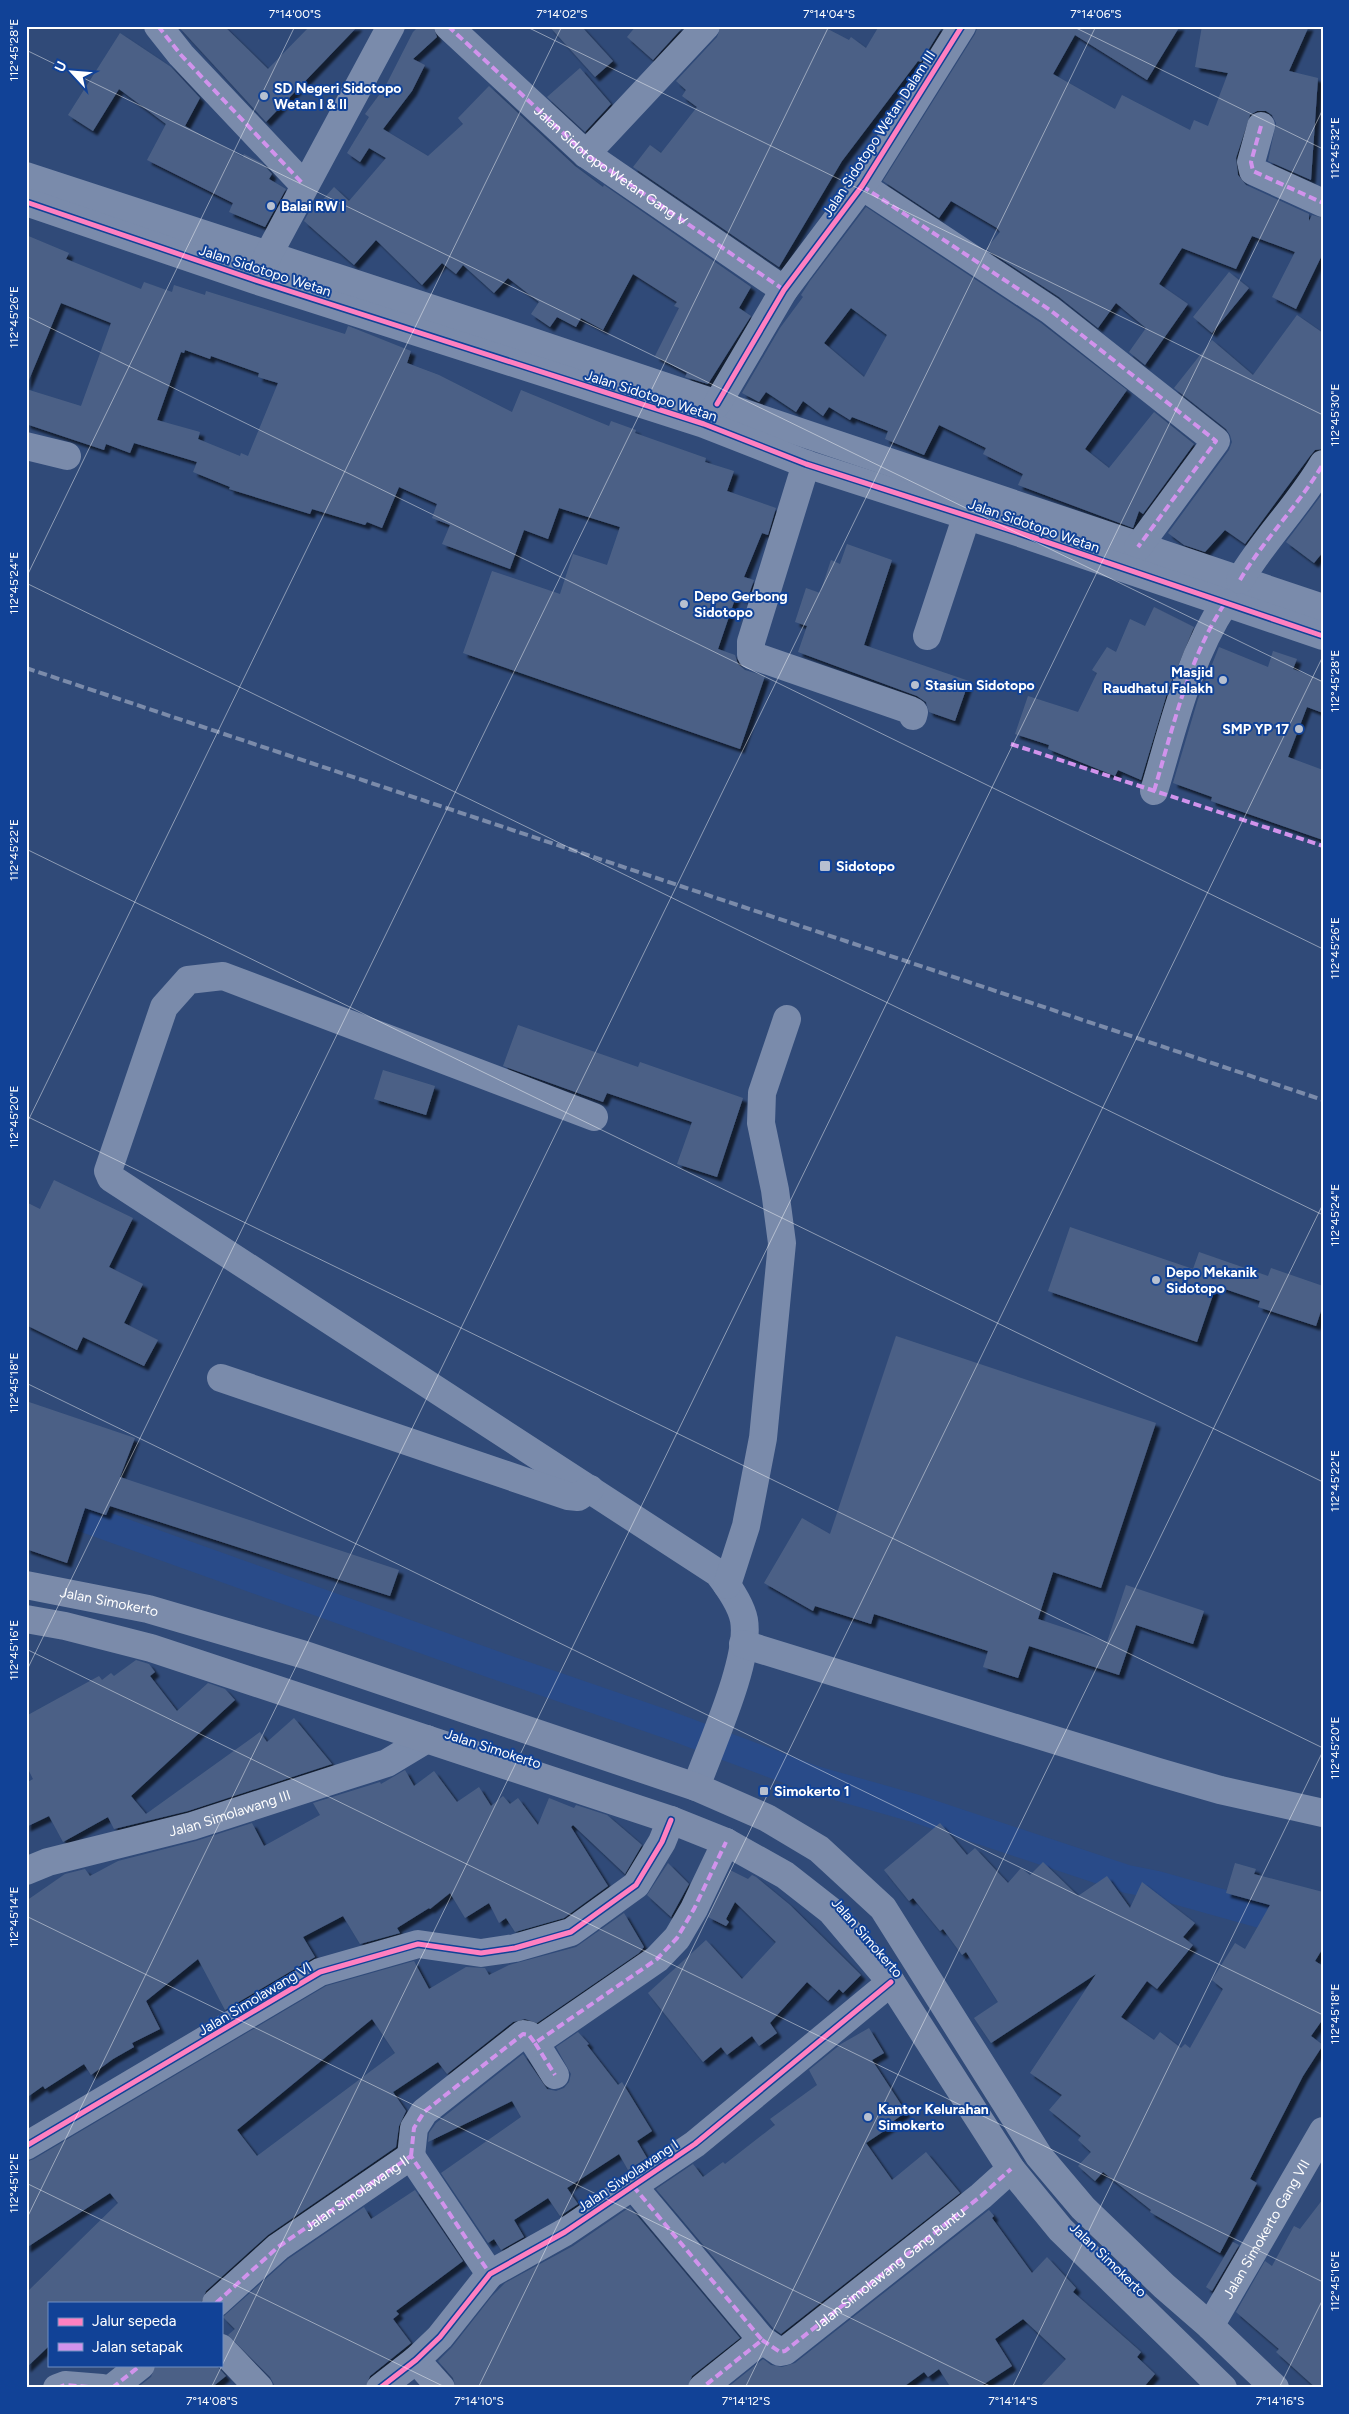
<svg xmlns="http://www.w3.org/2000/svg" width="1349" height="2414" font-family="Figtree,sans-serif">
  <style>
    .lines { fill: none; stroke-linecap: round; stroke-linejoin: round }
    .canal { stroke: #294b89; stroke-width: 28 }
    .building { fill: #4c6186; fill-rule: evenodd; filter: url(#shadow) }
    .minor { stroke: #7a8bab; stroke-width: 28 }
    .highway { stroke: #7b8baa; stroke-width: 28 }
    .rail { stroke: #7b8baa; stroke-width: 4; stroke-dasharray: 9 4; stroke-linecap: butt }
    .quiet { stroke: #d193ec; stroke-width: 4; stroke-dasharray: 8 4; stroke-linecap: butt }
    .cycleway-casing { stroke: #114297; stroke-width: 8 }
    .cycleway { stroke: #ff80c0; stroke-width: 5 }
    .ticks { fill: none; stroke: #fff; stroke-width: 1; stroke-opacity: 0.45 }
    .poi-dot { fill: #b7c0d0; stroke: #114297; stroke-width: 2 }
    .labels { text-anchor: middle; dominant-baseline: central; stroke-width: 4; stroke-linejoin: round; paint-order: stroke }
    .poi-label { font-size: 14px; font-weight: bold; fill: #fff; stroke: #114297; text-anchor: start }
    .street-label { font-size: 14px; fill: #fff; stroke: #114297 }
    .neatline { fill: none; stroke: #fff; stroke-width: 2 }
    .ticks-label { font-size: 12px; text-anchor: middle; fill: #fff }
  </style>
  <defs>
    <filter id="shadow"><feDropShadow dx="4.5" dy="4.5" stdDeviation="1" flood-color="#0009"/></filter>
  </defs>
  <rect width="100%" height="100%" fill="#304a78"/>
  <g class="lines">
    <polyline class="canal" points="47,1505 492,1664 669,1725 815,1780 914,1808 1127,1879 1157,1885 1300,1925"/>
  </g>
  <g class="building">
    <polygon points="178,26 224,26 268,69 310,26 358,26 266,122"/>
    <polygon points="419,26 433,26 437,37 413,59 425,65 412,91 383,129 428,156 463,124 458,118 489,86 575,166 603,187 604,185 751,287 739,308 751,316 708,384 685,377 687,373 655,356 679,308 674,306 677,302 633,274 603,330 581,318 576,327 557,317 550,327 531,314 539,302 508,278 494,293 463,265 456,274 442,263 422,285 376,240 354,265 304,221 314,203 318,205 334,187 349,201 386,158 369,148 360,162 347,153 369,117 365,114 385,87 413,32"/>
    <polygon points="549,26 581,26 613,61 595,77"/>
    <polygon points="636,26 684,26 653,60 627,37"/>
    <polygon points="721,26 822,26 849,40 851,37 866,48 879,26 943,26 921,62 918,61 842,161 779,267 633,167 650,145 661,153 697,107 682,96 686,90 676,81 717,37"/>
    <polygon points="978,26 1180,26 1147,80 1075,35 1053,74 1115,109 1122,95 1190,130 1194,120 1208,126 1228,73 1195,67 1202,26 1309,26 1289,71 1318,78 1311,180 1268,161 1276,123 1272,115 1266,111 1257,111 1250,115 1236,158 1238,175 1246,185 1309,214 1309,221 1312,215 1323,218 1323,253 1296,309 1272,297 1295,252 1252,236 1236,269 1182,248 1159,284 1188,304 1145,365 1129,352 1146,328 1116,303 1098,328 1059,297 986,249 1000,232 997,228 951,201 939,218 883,181 975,34"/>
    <polygon points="120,33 171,67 200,98 185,126 243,157 244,154 262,163 272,174 269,179 286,189 265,227 229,212 233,203 147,160 166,124 119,89 93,131 68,115"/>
    <polygon points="580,68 611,104 585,132 547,97"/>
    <path d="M866,207L1041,323L1127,390L1085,449L1109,468L1154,412L1194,444L1143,514L1139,511L1133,528L1018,485L1023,474L983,454L986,448L939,425L924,455L885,439L888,431L852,417L850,420L829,407L823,416L803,401L796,412L766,392L759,402L742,393L780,328L803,297L801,295L810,281ZM851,308L887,335L864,377L824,343Z"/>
    <path d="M26,235L69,253L66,259L141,289L144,282L172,292L174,285L205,295L206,291L345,334L348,326L356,329L411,351L407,363L439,375L512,412L521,390L609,426L611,421L636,430L635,433L706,458L705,462L734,471L727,491L776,508L768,535L762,533L744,577L754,580L747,600L736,596L718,649L735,655L738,664L745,670L765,676L740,749L463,653L492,571L560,594L573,554L607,565L620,527L559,508L548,539L524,530L510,569L442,544L450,525L432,518L437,504L399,487L382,528L367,522L365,525L312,509L310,514L229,489L230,487L193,472L197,462L134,443L130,453L106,444L104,450L26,424V389L81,406L111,323L61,303L26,387ZM185,350L210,359L211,356L259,373L258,377L278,383L248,456L241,453L240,456L198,439L200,432L157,420L181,352L184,353Z"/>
    <polygon points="1229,272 1249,288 1212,333 1193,317"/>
    <polygon points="1297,315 1323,333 1323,449 1315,450 1310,456 1245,544 1225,530 1205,552 1184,545 1168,533 1229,450 1232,442 1230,435 1226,429 1174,388 1212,340 1253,375"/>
    <polygon points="1323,493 1323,552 1314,563 1286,542"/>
    <polygon points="847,544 892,560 864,645 969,681 955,721 929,712 926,702 917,696 798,652 807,626 795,622 806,588 820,593 831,560 840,564"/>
    <polygon points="1154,607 1194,627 1168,690 1141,780 1118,770 1115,776 1048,749 1049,745 1015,734 1028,696 1078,712 1097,673 1092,670 1107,647 1116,652 1130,619 1145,626"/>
    <polygon points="1219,647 1268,667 1273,651 1297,659 1293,669 1323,681 1323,713 1307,707 1288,757 1323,770 1323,840 1211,801 1212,797 1173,783 1198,699"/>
    <polygon points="518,1025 638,1067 640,1062 743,1098 717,1177 677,1164 692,1122 607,1093 603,1102 503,1066"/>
    <polygon points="383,1070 435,1086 426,1115 374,1099"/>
    <polygon points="54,1180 133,1218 109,1267 143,1284 124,1323 158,1340 144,1366 83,1337 77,1350 26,1325 26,1202 40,1209"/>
    <polygon points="1070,1227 1193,1269 1199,1252 1268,1276 1271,1268 1323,1286 1323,1305 1316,1326 1258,1307 1260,1301 1216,1286 1197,1342 1048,1291"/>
    <polygon points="896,1336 1156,1423 1101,1588 1053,1572 1038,1619 1107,1642 1126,1585 1204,1611 1193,1644 1136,1625 1119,1675 1029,1646 1018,1678 983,1667 988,1651 874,1614 871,1624 815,1606 813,1611 764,1583 802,1518 830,1534"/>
    <polygon points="26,1401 135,1438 120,1477 399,1570 390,1596 110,1506 106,1515 85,1508 67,1563 26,1549"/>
    <polygon points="136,1660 149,1664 155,1672 150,1676 177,1711 208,1683 225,1689 235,1700 131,1796 146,1814 260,1732 267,1742 294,1718 332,1764 188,1811 114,1829 108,1817 63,1842 49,1816 26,1827 26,1783 33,1779 26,1765 26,1716 99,1676 102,1680 111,1673 114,1676"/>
    <polygon points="405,1770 414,1786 434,1771 457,1802 479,1787 491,1806 503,1796 510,1804 518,1798 538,1825 549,1798 574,1808 576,1805 607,1815 642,1845 625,1874 573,1825 571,1827 608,1886 564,1918 515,1932 506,1918 499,1923 489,1903 465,1918 450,1893 430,1909 429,1908 397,1928 400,1933 360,1944 343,1916 303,1937 315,1957 225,2010 198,1959 146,2001 160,2029 132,2043 134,2047 113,2059 91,2075 84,2064 45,2089 43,2086 26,2098 26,1901 65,1874 85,1869 90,1876 118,1861 196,1841 252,1823 264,1846 320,1815 313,1803 380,1782 381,1784"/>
    <polygon points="940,1823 967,1855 975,1848 1008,1883 1021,1868 1030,1875 1043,1862 1078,1896 1107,1876 1130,1908 1142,1882 1195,1923 1183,1937 1193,1945 1157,1989 1147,1981 1121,2017 1154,2040 1160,2032 1181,2048 1185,2044 1190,2048 1223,1989 1212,1980 1235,1943 1245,1949 1270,1905 1226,1893 1235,1863 1256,1869 1254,1874 1323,1892 1323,1948 1315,1961 1323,1966 1323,2019 1311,2036 1323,2045 1303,2076 1250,2179 1257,2183 1220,2253 1150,2212 1151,2210 1103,2172 1095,2181 1078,2166 1091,2152 1078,2140 1081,2136 1049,2110 1062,2095 1030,2073 1096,1974 991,2043 974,2018 998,2002 966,1952 962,1955 943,1929 940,1931 913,1898 909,1901 884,1870"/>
    <polygon points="668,1863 689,1884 671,1917 647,1895"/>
    <polygon points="730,1870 748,1879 752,1875 756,1877 790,1905 861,1975 843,1993 839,1989 828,2001 807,1982 770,2023 777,2033 759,2046 752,2036 727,2055 721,2047 703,2062 648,1993 706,1940 742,1979 776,1942 735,1902 726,1919 729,1922 726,1926 708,1917"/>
    <path d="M624,1913L644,1947L639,1953L537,2023L525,2019L513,2022L447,2074L438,2062L393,2092L406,2111L399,2126L396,2147L268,2235L206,2291L201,2303H49V2346L26,2368V2293L118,2203L110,2193L26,2248V2162L34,2159L326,1986L414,1961L429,1989L466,1967L485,1968L489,1975L509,1965L576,1947ZM372,2019L395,2053L257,2156L237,2130Z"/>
    <polygon points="869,2028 884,2053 872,2060 906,2112 892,2122 893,2125 866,2143 892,2180 926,2152 960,2193 781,2334 773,2328 656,2189 693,2164 703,2177 723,2162 725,2164 775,2125 770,2119 817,2085 809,2070 841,2044"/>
    <polygon points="578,2032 589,2044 587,2045 618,2085 622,2082 652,2131 637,2141 647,2158 628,2170 619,2154 567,2188 578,2204 560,2216 548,2198 514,2220 524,2237 501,2250 494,2239 488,2243 441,2173 521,2117 512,2101 428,2142 429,2133 436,2123 523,2054 547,2089 556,2091 564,2088 569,2082 571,2074 556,2047"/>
    <polygon points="415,2190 463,2261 396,2311 399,2314 393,2319 411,2343 370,2376 365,2388 276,2388 270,2377 228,2335 235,2329 223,2317 288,2259 364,2207 371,2219"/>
    <polygon points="1323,2199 1323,2388 1316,2388 1276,2352 1279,2349 1236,2312 1265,2261 1272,2266 1294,2226 1300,2229"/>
    <polygon points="630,2207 740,2338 692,2376 687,2388 456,2388 453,2378 438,2361 452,2347 492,2296 505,2283 573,2246"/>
    <polygon points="989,2210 994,2216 992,2218 1032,2273 1047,2257 1076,2288 1073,2292 1141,2352 1137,2357 1155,2374 1143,2388 1039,2388 1066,2359 1023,2319 995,2339 1012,2366 978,2388 951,2388 939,2369 928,2377 924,2372 902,2388 727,2388 763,2359 771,2365 782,2367 795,2363"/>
    <polygon points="1233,2242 1239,2245 1212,2291 1206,2287"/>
    <polygon points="156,2365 216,2365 226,2376 211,2388 137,2388 151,2377"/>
  </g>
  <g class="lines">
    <g class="minor">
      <polyline points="158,26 181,55 304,185"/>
      <path id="s1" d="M448,26L586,154L784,290"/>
      <polyline points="1261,126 1251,162 1253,171 1323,203"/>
      <polyline points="586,154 706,26"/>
      <polyline points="26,176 506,333 1323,608"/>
      <polyline points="862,186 1050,310 1216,441 1138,547"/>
      <polyline points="26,202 255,280 704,424 806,464 1017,532 1323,636"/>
      <polyline points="260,270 391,26"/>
      <polyline points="717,404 784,290 862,186 962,26"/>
      <polyline points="26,446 67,456"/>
      <polyline points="806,464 751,642 751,655 910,710 914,712 913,716"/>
      <path d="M1240,580C1264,539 1299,505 1323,464"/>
      <polyline points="927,636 967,515"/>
      <path d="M1154,791C1173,728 1188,659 1225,603"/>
      <path d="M594,1117L223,976L188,980L164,1007L108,1171L111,1178L718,1573C728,1586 741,1604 744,1620C751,1660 710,1747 696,1787"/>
      <polyline points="221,1378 568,1496 578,1497 590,1489"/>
      <polyline points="727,1585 746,1526 763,1438 782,1243 775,1190 761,1123 762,1093 787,1019"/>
      <polyline points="743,1644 1158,1772 1220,1790 1323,1813"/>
      <path id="s2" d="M26,1871L48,1862L192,1826L346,1776L387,1763L427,1739"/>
      <polyline points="535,2043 555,2075"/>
      <polyline points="26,2146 320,1972 418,1944 481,1953 515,1948 571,1932 636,1885 662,1842 671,1820"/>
      <polyline points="411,2156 414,2128 424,2112 523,2034 529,2035 535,2043 657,1959 677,1938 694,1909 726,1842"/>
      <polyline points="633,2186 762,2340 702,2388"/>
      <polyline points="216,2303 278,2247 411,2156 490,2274"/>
      <path id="s3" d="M1210,2326L1323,2131"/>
      <polyline points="762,2340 780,2352 785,2351 981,2196 1011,2169"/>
      <polyline points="221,2348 259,2388"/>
      <polyline points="416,2360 441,2388"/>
      <polyline points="57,2388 65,2385 102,2388"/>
      <polyline points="112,2388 141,2365"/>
      <polyline points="380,2388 416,2360 440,2337 490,2274 565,2232 695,2144 891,1982"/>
    </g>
    <g class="highway">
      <path id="s4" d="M26,1585L148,1609L305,1655L696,1787L767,1818L819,1849L883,1908L1039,2156L1083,2208L1164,2286L1210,2326L1275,2388"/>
      <polyline points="26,1619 65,1626 151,1648 671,1820 726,1842 785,1875 831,1911 891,1982 1011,2169 1061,2230 1223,2388"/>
    </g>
    <polyline class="rail" points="26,668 1323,1100"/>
    <g class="quiet">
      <polyline points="158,26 181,55 304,185"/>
      <polyline points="448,26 586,154 784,290"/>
      <polyline points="1261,126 1251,162 1253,171 1323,203"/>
      <polyline points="862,186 1050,310 1216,441 1138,547"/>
      <path d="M1240,580C1264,539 1299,505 1323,464"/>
      <polyline points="1011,744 1323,846"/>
      <path d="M1154,791C1173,728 1188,659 1225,603"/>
      <polyline points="535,2043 555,2075"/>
      <polyline points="411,2156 414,2128 424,2112 523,2034 529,2035 535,2043 657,1959 677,1938 694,1909 726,1842"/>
      <polyline points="633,2186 762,2340 702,2388"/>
      <path id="s5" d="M216,2303L278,2247L411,2156L490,2274"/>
      <path id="s6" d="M762,2340L780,2352L785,2351L981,2196L1011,2169"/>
      <polyline points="57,2388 65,2385 102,2388"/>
      <polyline points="112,2388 141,2365"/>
    </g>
    <g class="cycleway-casing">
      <g id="cycleway">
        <polyline points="26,202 255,280 704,424 806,464 1017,532 1323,636"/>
        <polyline points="717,404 784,290 862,186 962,26"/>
        <polyline points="26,2146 320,1972 418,1944 481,1953 515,1948 571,1932 636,1885 662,1842 671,1820"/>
        <polyline points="380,2388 416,2360 440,2337 490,2274 565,2232 695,2144 891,1982"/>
      </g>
    </g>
    <use href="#cycleway" class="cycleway"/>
  </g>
  <path class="ticks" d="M525,26L1323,415M1072,26L1323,149M26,30L28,26M26,50L1323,682M26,316L1323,949M26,578L295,26M26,583L1323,1215M26,849L1323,1482M26,1116L1323,1748M26,1125L562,26M26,1383L1323,2015M26,1649L1323,2282M26,1672L829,26M26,1916L994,2388M26,2183L447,2388M26,2220L1096,26M211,2388L1323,109M478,2388L1323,656M745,2388L1323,1204M1012,2388L1323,1751M1279,2388L1323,2299"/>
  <g class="poi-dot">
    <circle cx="264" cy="96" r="5"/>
    <circle cx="271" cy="206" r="5"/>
    <circle cx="684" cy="604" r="5"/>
    <circle cx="1223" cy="680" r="5"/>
    <circle cx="915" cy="685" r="5"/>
    <circle cx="1299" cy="729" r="5"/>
    <rect x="819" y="860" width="12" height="12" rx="2.5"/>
    <circle cx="1156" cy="1280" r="5"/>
    <rect x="759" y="1786" width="10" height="10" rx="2.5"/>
    <circle cx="868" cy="2117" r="5"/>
  </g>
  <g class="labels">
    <g class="poi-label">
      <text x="274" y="88">SD Negeri Sidotopo<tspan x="274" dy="16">Wetan I &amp; II</tspan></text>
      <text x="281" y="206">Balai RW I</text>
      <text x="694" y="596">Depo Gerbong<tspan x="694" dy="16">Sidotopo</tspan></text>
      <text x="1213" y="672" text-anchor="end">Masjid<tspan x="1213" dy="16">Raudhatul Falakh</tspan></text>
      <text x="925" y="685">Stasiun Sidotopo</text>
      <text x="1289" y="729" text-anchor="end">SMP YP 17</text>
      <text x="836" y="866">Sidotopo</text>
      <text x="1166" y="1272">Depo Mekanik<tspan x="1166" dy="16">Sidotopo</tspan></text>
      <text x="774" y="1791">Simokerto 1</text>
      <text x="878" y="2109">Kantor Kelurahan<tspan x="878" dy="16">Simokerto</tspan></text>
    </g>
    <g class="street-label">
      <text transform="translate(879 134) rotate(-57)">Jalan Sidotopo Wetan Dalam III</text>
      <text stroke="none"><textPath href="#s1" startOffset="215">Jalan Sidotopo Wetan Gang V</textPath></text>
      <text transform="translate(265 271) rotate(18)">Jalan Sidotopo Wetan</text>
      <text transform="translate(651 396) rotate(18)">Jalan Sidotopo Wetan</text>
      <text transform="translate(1034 526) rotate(19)">Jalan Sidotopo Wetan</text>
      <text stroke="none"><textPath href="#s4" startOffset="85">Jalan Simokerto</textPath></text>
      <text transform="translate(493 1749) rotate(18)">Jalan Simokerto</text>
      <text stroke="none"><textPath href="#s2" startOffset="212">Jalan Simolawang III</textPath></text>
      <text transform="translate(867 1938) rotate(49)">Jalan Simokerto</text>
      <text transform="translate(255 1999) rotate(-31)">Jalan Simolawang VI</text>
      <text transform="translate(628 2176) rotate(-34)">Jalan Siwolawang I</text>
      <text stroke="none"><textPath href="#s5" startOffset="179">Jalan Simolawang II</textPath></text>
      <text stroke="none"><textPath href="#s3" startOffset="112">Jalan Simokerto Gang VII</textPath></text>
      <text transform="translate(1108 2260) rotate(44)">Jalan Simokerto</text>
      <text stroke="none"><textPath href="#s6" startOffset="159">Jalan Simolawang Gang Buntu</textPath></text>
    </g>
  </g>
  <rect width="1349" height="2414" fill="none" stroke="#114297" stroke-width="55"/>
  <rect x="48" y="2302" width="175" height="65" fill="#114297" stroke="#708ec1"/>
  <rect x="58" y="2318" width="25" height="8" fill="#ff80c0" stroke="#708ec1"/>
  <text x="92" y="2326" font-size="15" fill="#ffffff">Jalur sepeda</text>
  <rect x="58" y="2343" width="25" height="8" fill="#d193ec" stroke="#708ec1"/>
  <text x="92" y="2352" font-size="15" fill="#ffffff">Jalan setapak</text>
  <g transform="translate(72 72) rotate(296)" stroke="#114297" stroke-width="4" paint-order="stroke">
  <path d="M0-4L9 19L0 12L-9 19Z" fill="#ffffff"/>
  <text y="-8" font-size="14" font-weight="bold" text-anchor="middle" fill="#ffffff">U</text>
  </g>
  <rect x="28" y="28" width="1294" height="2358" class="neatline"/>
  <g class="ticks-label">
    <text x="295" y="18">7°14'00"S</text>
    <text x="562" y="18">7°14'02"S</text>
    <text x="829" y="18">7°14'04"S</text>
    <text x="1096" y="18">7°14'06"S</text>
    <text transform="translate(14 50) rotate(-90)" y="4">112°45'28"E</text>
    <text transform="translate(1335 148) rotate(-90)" y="4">112°45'32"E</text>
    <text transform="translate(14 317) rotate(-90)" y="4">112°45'26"E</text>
    <text transform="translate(1335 415) rotate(-90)" y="4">112°45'30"E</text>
    <text transform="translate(14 583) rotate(-90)" y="4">112°45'24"E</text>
    <text transform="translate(1335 681) rotate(-90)" y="4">112°45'28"E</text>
    <text transform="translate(14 850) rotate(-90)" y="4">112°45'22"E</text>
    <text transform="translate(1335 948) rotate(-90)" y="4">112°45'26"E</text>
    <text transform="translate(14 1117) rotate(-90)" y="4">112°45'20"E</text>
    <text transform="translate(1335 1215) rotate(-90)" y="4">112°45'24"E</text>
    <text transform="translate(14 1383) rotate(-90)" y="4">112°45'18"E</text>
    <text transform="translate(1335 1481) rotate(-90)" y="4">112°45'22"E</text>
    <text transform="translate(14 1650) rotate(-90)" y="4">112°45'16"E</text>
    <text transform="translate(1335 1748) rotate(-90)" y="4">112°45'20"E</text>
    <text transform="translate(14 1917) rotate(-90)" y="4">112°45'14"E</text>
    <text transform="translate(1335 2014) rotate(-90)" y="4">112°45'18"E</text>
    <text transform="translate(14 2183) rotate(-90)" y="4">112°45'12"E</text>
    <text transform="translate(1335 2281) rotate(-90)" y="4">112°45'16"E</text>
    <text x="212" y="2405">7°14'08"S</text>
    <text x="479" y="2405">7°14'10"S</text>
    <text x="746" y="2405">7°14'12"S</text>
    <text x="1013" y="2405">7°14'14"S</text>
    <text x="1280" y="2405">7°14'16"S</text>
  </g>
</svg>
